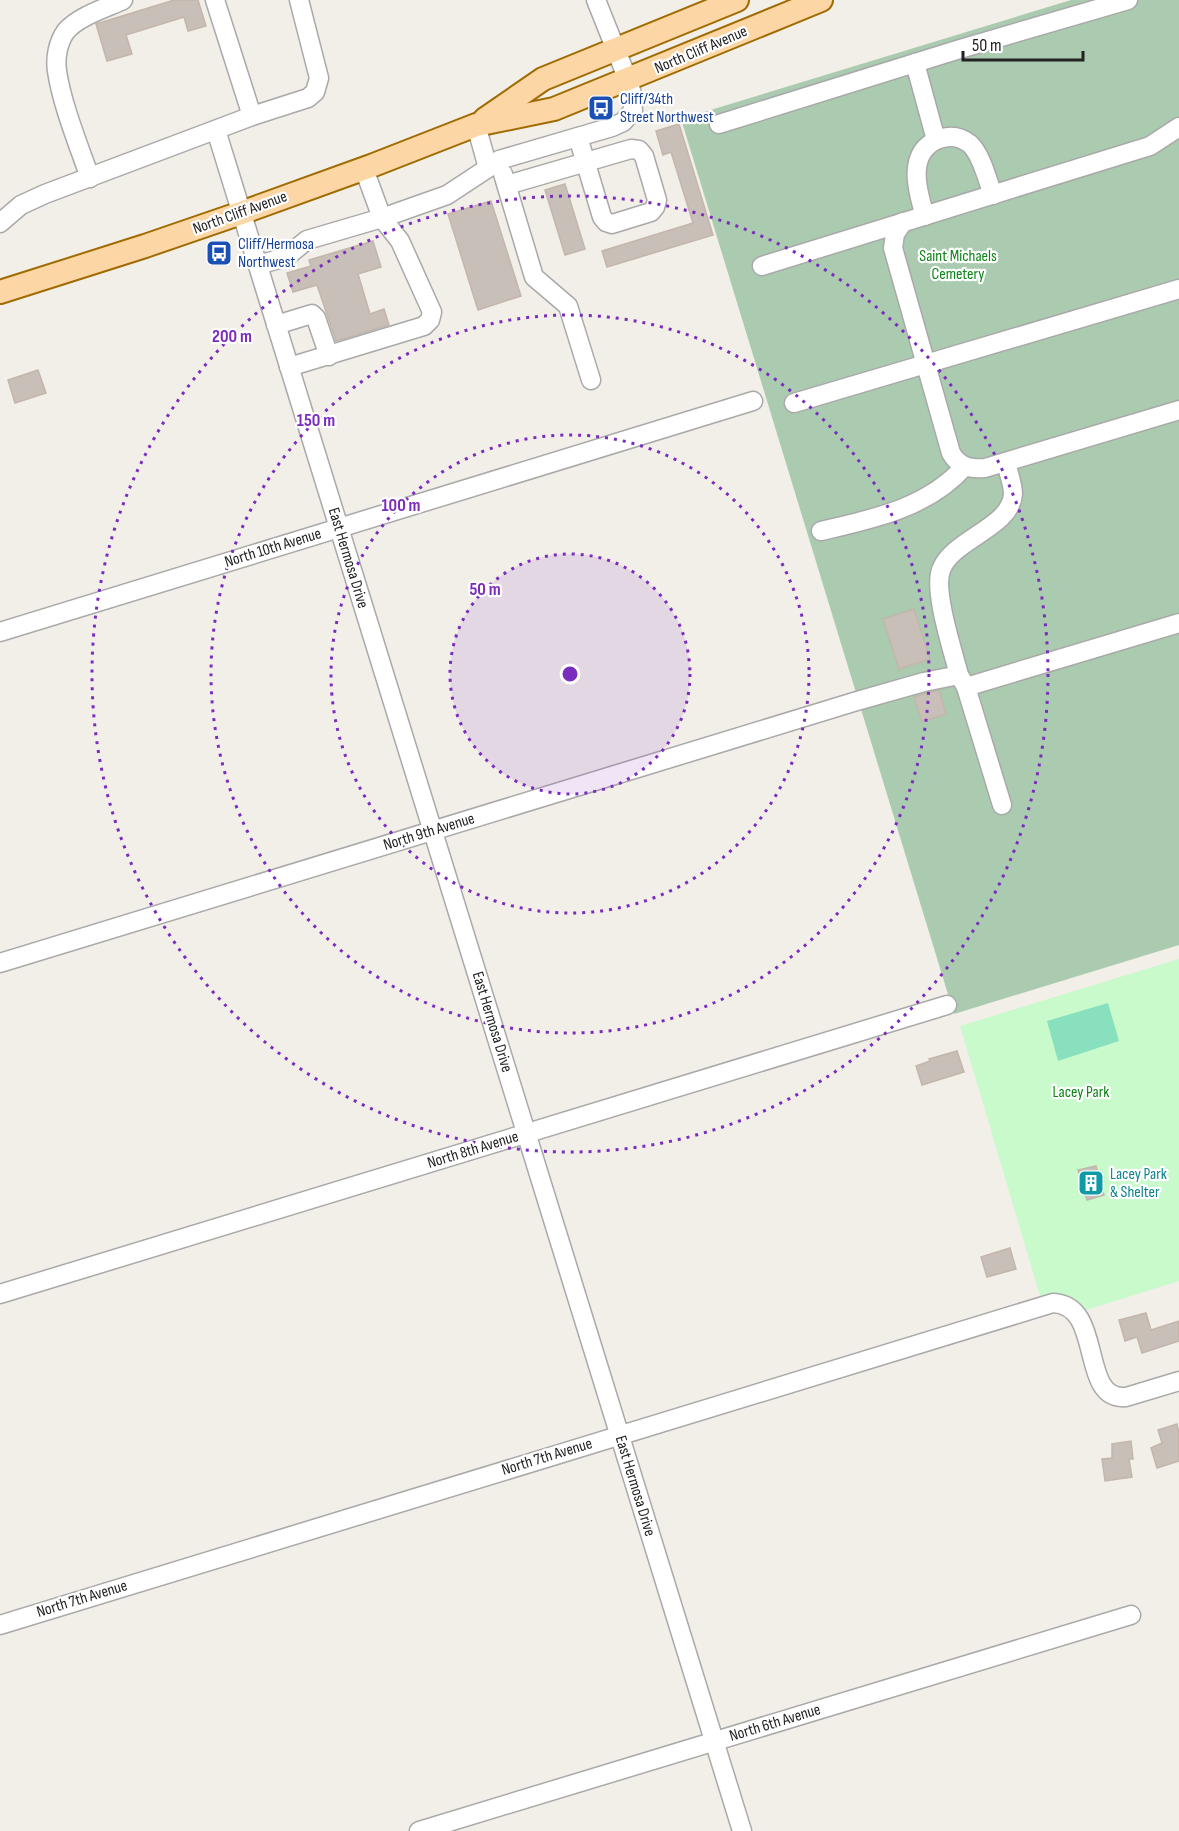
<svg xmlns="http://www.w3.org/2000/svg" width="1179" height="1831" font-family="'Sofia Sans Condensed',sans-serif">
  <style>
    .cemetery { fill: #aacbaf }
    .park { fill: #c8facc }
    .pitch { fill: #88e0be }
    .building { fill: #c7bfb8; stroke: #c4b6ab; stroke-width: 1.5 }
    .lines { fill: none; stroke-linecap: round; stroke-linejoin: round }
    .minor-casing { stroke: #a9a9a9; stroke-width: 21 }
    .major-casing { stroke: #a06b00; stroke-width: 26 }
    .minor { stroke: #fff; stroke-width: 18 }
    .major { stroke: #fcd6a4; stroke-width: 22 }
    .ring { fill: none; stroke: #7b2cbf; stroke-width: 3; stroke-dasharray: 3 6 }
    .labels { text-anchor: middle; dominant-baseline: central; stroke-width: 4.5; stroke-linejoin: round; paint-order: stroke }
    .street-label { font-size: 16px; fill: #222; stroke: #fff }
    .transit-label { font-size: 16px; fill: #164399; stroke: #fff; text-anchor: start }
    .park-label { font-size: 16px; fill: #0c8416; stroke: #fff }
    .culture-label { font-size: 16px; fill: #0d838f; stroke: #fff; text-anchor: start }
    .centre { fill: #7b2cbf; stroke: #fff; stroke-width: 3 }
    .ring-label { font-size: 18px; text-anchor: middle; font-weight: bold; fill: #7b2cbf; stroke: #fff; stroke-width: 4.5; stroke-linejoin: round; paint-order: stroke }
  </style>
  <rect width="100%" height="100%" fill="#f2efe9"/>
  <polygon class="cemetery" points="1071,0 1179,0 1179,945 954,1014 681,119"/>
  <polygon class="park" points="1179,959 1179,1281 1077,1313 1043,1306 960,1026"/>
  <polygon class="pitch" points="1108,1003 1119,1041 1058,1061 1047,1021"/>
  <g class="building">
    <polygon points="174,0 198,0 206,26 188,31 184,17 126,35 132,54 107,61 96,24"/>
    <polygon points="679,124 713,235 607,267 602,251 693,223 671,152 663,155 656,131"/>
    <polygon points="565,184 585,249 565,255 545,190"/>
    <polygon points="491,201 521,296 478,310 448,214"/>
    <polygon points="373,241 381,267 358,274 370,314 384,309 389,325 336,341 317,285 293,292 287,273 311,266 309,260"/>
    <polygon points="38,370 46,393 15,403 8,380"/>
    <polygon points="914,609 930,659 899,669 883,619"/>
    <polygon points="939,690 946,714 922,722 914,697"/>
    <polygon points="957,1051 964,1072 922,1085 916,1066 930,1061 929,1059"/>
    <polygon points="1096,1166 1104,1195 1087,1200 1078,1170"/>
    <polygon points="1010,1248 1016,1269 987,1277 981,1257"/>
    <polygon points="1146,1313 1151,1330 1179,1321 1179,1341 1142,1353 1137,1337 1125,1341 1119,1320"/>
    <polygon points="1177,1424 1179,1433 1179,1461 1157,1468 1151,1448 1162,1443 1158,1430"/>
    <polygon points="1131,1441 1133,1459 1129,1459 1132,1477 1105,1481 1102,1459 1112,1458 1112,1444"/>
  </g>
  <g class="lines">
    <g class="minor-casing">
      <g id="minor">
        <polyline points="215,0 252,116"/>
        <polyline points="915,63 936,140"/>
        <polyline points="719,124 960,49 1128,0"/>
        <polyline points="476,125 488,168 499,160 612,127 623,122 633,111 632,94 628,80 596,0"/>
        <polyline points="216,130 742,1831"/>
        <polyline points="503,174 534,277 568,306 591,380"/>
        <path d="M90,178C79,146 62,105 57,71C55,58 58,42 66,31C79,16 106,8 123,0"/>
        <polyline points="507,185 631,149 639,150 644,156 657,200 655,207 651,212 612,224 606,222 602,217 578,137"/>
        <path d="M925,216C917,190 906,152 939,139C950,135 961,137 970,144C982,156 987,179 993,195"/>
        <path d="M903,222L895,234L893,248L951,453C959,467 969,469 985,468L1179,410"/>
        <polyline points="0,223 21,205 45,194 252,116 308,98 315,92 319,78 299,0"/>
        <polyline points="258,265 286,257 307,240 382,218 364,169"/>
        <polyline points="762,266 1150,146 1179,127"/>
        <polyline points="276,325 312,314 316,318 329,356"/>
        <polyline points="289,367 424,326 430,320 432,312 400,241 382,218 447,195 488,168"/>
        <polyline points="794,403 1179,289"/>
        <path d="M1006,462C1008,472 1013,484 1013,494C1011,528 952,539 941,570C933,591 953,651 959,675L966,687L1179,623"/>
        <path d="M821,531C873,519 928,508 965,466"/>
        <polyline points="0,632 753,401"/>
        <polyline points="966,687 1002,805"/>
        <polyline points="0,963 857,701 924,682 959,675"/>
        <polyline points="0,1294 947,1005"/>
        <path d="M0,1625L1053,1303C1105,1305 1078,1401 1126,1397L1179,1381"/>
        <polyline points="419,1831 1131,1615"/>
      </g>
    </g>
    <g class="major-casing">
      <g id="major">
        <polyline points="485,119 543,79 737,0"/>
        <polyline points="0,292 145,246 241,213 371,166 476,125 554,109 821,0"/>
      </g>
    </g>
    <use href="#minor" class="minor"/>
    <use href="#major" class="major"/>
  </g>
  <circle cx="570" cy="674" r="120" fill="#7b2cbf" fill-opacity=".12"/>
  <g class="ring">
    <circle cx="570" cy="674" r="120"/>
    <circle cx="570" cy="674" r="239"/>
    <circle cx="570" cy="674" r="359"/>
    <circle cx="570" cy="674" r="478"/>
  </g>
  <defs>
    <g id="bus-square" transform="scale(1.35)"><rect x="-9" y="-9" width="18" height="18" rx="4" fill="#1a4fb4" stroke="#fff"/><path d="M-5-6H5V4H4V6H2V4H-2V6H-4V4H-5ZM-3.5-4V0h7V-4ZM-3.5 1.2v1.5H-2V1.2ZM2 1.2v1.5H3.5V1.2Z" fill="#fff"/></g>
    <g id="building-square" transform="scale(1.35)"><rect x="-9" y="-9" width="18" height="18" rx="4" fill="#0f9aa8" stroke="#fff"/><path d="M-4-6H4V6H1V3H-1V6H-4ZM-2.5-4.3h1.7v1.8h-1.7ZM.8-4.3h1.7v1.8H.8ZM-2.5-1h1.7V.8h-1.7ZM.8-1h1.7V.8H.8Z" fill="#fff"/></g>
  </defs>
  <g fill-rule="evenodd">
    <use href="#bus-square" x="601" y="108"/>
    <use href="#bus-square" x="219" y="253"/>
    <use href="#building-square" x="1091" y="1183"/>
  </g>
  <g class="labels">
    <g class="street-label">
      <text transform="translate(701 50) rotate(-23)">North Cliff Avenue</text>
      <text transform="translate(240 213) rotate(-20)">North Cliff Avenue</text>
      <text transform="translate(273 548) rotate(-17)">North 10th Avenue</text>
      <text transform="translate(348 558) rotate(73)">East Hermosa Drive</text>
      <text transform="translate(429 832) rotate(-17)">North 9th Avenue</text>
      <text transform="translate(492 1022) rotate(73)">East Hermosa Drive</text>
      <text transform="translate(473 1150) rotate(-17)">North 8th Avenue</text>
      <text transform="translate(547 1457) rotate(-17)">North 7th Avenue</text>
      <text transform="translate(635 1486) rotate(73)">East Hermosa Drive</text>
      <text transform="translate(82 1599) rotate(-17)">North 7th Avenue</text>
      <text transform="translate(775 1723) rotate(-17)">North 6th Avenue</text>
    </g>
    <g class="transit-label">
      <text x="620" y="99">Cliff/34th<tspan x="620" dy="18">Street Northwest</tspan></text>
      <text x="238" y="244">Cliff/Hermosa<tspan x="238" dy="18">Northwest</tspan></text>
    </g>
    <g class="park-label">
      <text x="958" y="256">Saint Michaels<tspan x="958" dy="18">Cemetery</tspan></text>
      <text x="1081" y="1092">Lacey Park</text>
    </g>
    <g class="culture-label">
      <text x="1110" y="1174">Lacey Park<tspan x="1110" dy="18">&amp; Shelter</tspan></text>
    </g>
  </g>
  <circle cx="570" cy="674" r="9" class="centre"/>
  <g class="ring-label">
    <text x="232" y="342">200 m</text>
    <text x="316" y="426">150 m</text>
    <text x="401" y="511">100 m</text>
    <text x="485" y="595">50 m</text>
  </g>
  <path d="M963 51v9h120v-9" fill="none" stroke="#222222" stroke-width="3"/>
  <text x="972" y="51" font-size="18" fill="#222222" stroke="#ffffff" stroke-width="4.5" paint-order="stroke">50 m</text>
</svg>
